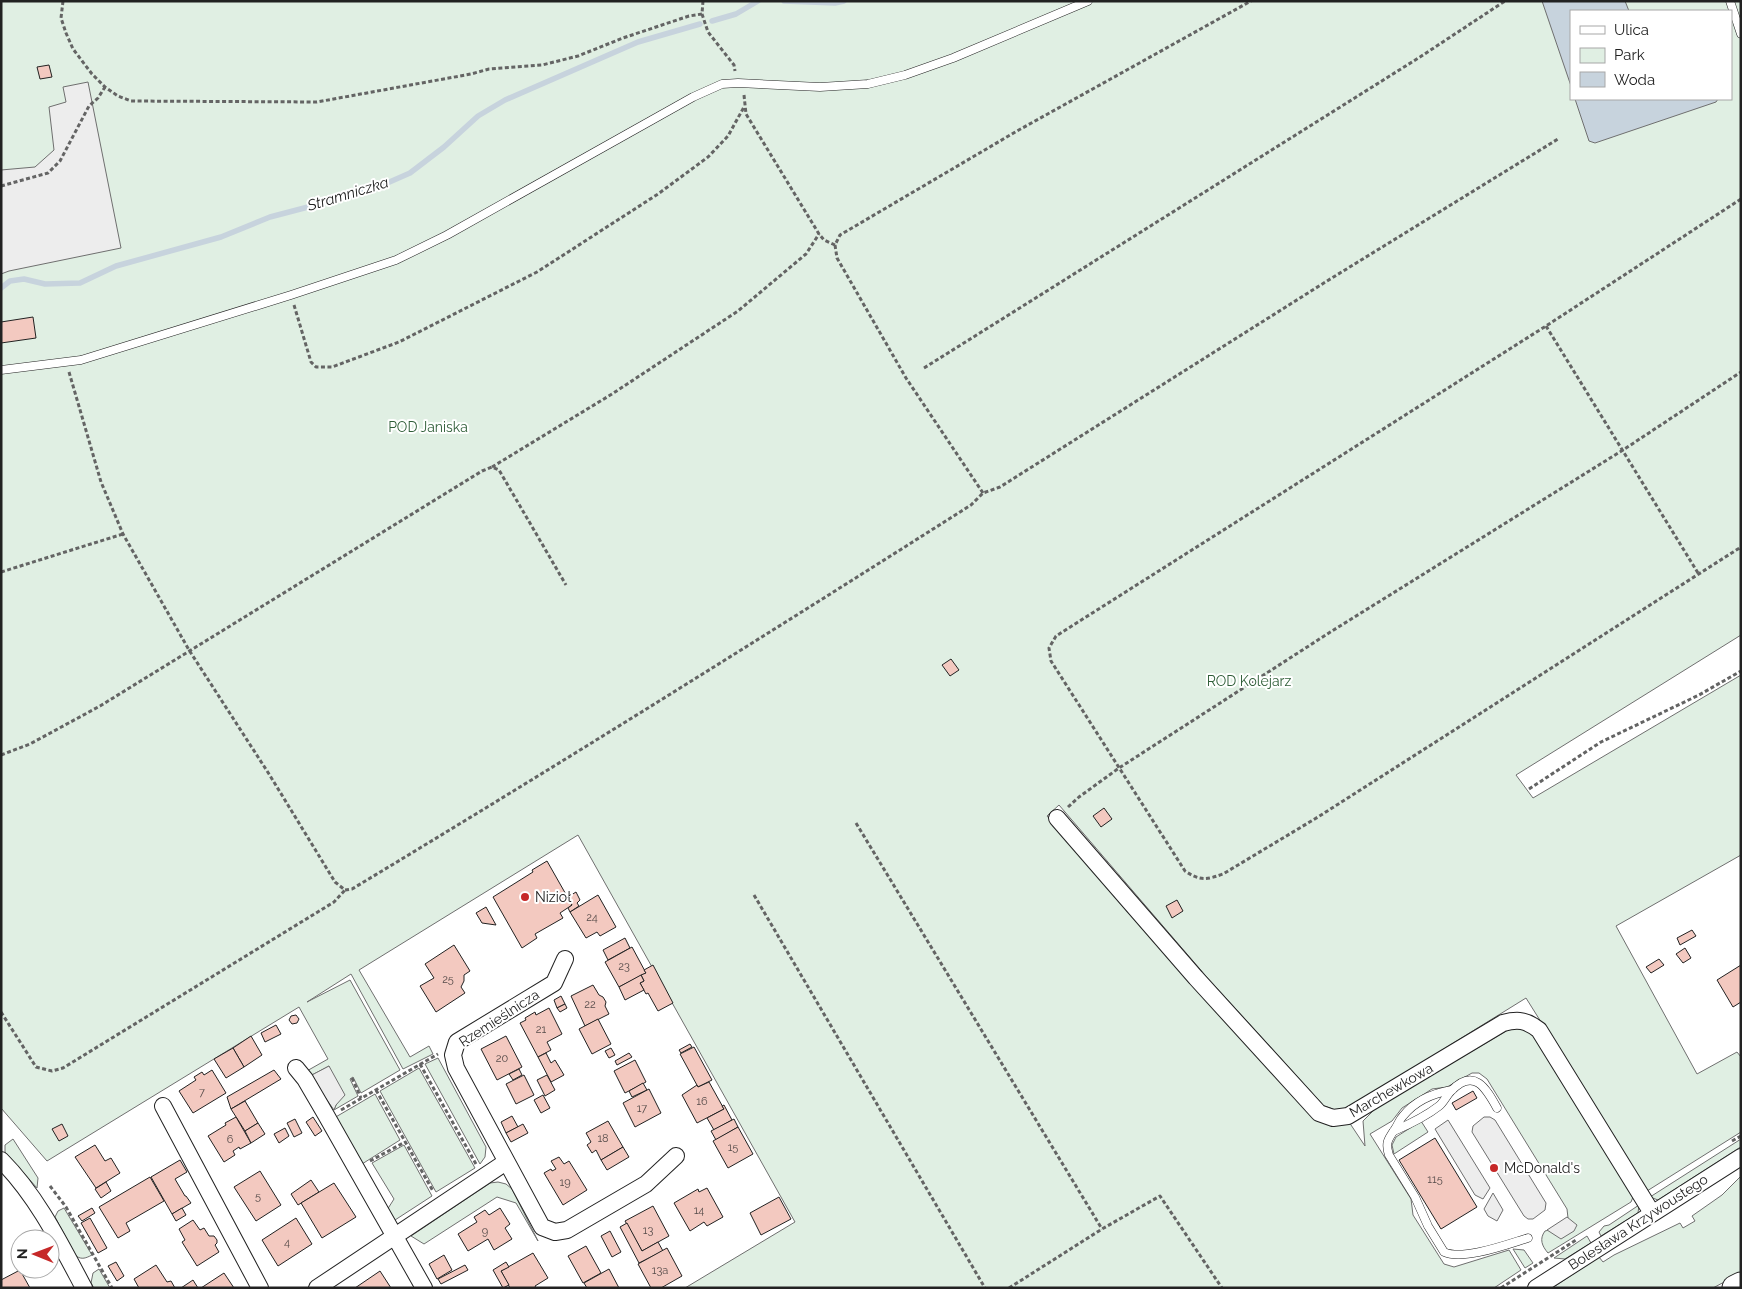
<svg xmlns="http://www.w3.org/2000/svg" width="1742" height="1289" font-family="Raleway,sans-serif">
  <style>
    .green { fill: #e0efe3; stroke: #6f6f6f; fill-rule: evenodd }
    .parking { fill: #ededed; stroke: #6f6f6f }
    .water { fill: #c7d3dd; stroke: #6f6f6f }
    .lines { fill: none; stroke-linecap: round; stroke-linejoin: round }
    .stream { stroke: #c7d3dd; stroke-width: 5.5 }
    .building { fill: #f3c9c0; stroke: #222 }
    .lane-casing { stroke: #222; stroke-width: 9 }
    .street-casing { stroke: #222; stroke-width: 18 }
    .primary-casing { stroke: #222; stroke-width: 27 }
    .path { stroke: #646464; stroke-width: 3; stroke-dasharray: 4 2.5; stroke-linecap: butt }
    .lane { stroke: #fff; stroke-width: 8 }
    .street { stroke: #fff; stroke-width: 16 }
    .primary { stroke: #fff; stroke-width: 25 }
    .poi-dot { fill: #c62828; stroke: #fff; stroke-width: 2 }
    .labels { text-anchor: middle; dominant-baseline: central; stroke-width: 4; stroke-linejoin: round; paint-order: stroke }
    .number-label { font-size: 11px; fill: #564c4a }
    .park-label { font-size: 14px; fill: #2f5e38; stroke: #fff }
    .poi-label { font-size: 14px; fill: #222; stroke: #fff; text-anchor: start }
    .street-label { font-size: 14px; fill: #222; stroke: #fff }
    .water-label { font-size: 15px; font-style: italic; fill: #222; stroke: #fff }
  </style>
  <rect width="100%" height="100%" fill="#fff"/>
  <g class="green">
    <path d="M1,1H1741V635L1516,775L1533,798L1741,675V855L1616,926L1697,1074L1737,1052L1741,1057V1132L1647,1191L1526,998L1342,1112L1324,1106L1205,975L1059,805L1047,816L1125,909L1308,1112L1347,1119L1365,1146L1363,1121L1376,1108L1513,1027L1530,1029L1633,1197L1631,1202L1548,1253C1542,1246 1539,1239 1545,1231L1549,1230L1568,1218L1567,1209L1487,1079L1479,1073H1472L1447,1087L1432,1089L1402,1108L1392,1121L1370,1134L1411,1199L1413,1215L1444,1264L1454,1267L1509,1250L1521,1270L1494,1288H685L795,1222L578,835L359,970L410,1057L429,1046L433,1054L403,1069L351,974L307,1002L350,980L400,1070L361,1093L353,1077L350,1079L358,1096L334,1110L336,1105L329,1066L310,1076L305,1072L328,1059L299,1007L47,1161L1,1108ZM1571,11H1731V99H1571Z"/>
    <polygon points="438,1058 486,1147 485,1157 480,1164 425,1064"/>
    <polygon points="419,1068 475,1168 436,1192 380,1091"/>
    <polygon points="375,1094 400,1140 362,1164 334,1118"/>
    <polygon points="1421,1121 1428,1132 1394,1154 1392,1145 1396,1137"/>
    <polygon points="13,1139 38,1178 37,1188 5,1152 5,1145"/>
    <polygon points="1741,1139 1741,1146 1739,1148 1658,1200 1650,1197"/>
    <polygon points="404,1145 432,1196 395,1220 387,1210 394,1199 372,1163"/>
    <polygon points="1741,1176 1741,1273 1713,1288 1552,1288 1599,1257 1603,1262 1614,1255 1680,1223 1683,1228 1695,1221 1692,1216 1722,1195"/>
    <polygon points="498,1182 506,1184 512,1189 538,1241 516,1203 497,1197 424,1244 411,1236 490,1183"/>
    <polygon points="1639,1205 1638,1213 1601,1236 1599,1232 1604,1226 1609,1225"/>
    <path d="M64,1208L92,1255C86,1258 82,1260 76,1256L55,1217L58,1211Z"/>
    <polygon points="1587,1236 1591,1243 1565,1259 1554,1258"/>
    <polygon points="1513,1249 1524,1250 1533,1263 1525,1268"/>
    <polygon points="99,1269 110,1288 94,1288 91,1283 93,1273"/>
  </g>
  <g class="parking">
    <polygon points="88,82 121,248 9,271 1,274 1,170 35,167 54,150 49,107 66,102 63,87"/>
    <polygon points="329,1066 345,1095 336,1105 334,1110 310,1076"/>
    <polygon points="1484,1117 1490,1117 1495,1120 1546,1203 1545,1210 1533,1219 1528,1219 1524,1216 1472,1132 1473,1126"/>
    <polygon points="1448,1120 1490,1188 1483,1199 1475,1195 1435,1129"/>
    <polygon points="1493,1193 1503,1210 1497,1221 1488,1216 1484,1209"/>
    <polygon points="1567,1217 1577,1225 1574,1231 1561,1239 1547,1230"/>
  </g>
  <g class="water">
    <polygon points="1625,1 1629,11 1571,11 1571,86 1542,1"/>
    <polygon points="1575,99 1718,99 1716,102 1595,143 1589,141"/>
  </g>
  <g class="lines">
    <g class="stream">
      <polyline points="784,1 835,3 844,1"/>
      <polyline points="712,21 736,14 758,1"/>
      <polyline points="1,288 10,281 24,279 45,284 80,283 116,266 221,237 270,217 369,191 410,173 444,147 478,116 505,100 638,42 700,24"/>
    </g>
  </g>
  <g class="building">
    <polygon points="49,65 52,77 40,79 37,67"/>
    <polygon points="33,317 36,338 1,343 1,322"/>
    <polygon points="951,659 959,670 950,676 942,665"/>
    <polygon points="1104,808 1112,819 1101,827 1093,816"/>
    <polygon points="547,861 572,905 560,913 563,918 535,934 537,938 522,948 493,897 533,872 532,870"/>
    <polygon points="576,892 580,900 577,903 579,906 570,912 568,908 572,905 568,897"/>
    <polygon points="598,895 616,927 600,936 597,932 586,938 570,912"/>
    <polygon points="1177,900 1183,911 1172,918 1166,906"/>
    <polygon points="486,907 496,925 482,923 476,913"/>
    <polygon points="1692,930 1696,936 1680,945 1677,938"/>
    <polygon points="625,938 630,948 608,960 603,950"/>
    <polygon points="454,945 470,971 464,975 464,981 461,987 465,993 436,1012 420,986 434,978 425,964"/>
    <polygon points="632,947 646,973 619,987 605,962"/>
    <polygon points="1685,948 1691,958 1683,963 1676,954"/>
    <polygon points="1659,959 1664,965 1651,973 1646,967"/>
    <polygon points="653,965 673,1003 658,1011 648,993 646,994 640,983 644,981 641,975 646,973 644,970"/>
    <polygon points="1741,965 1741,1002 1733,1007 1717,980"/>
    <polygon points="641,975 644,981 640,983 644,990 625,1000 619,987"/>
    <polygon points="593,985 599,995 603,997 606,1002 605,1006 609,1014 585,1026 571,996"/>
    <polygon points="561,996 565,1004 557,1008 554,1000"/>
    <polygon points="565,1004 567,1008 560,1012 557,1008"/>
    <polygon points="549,1008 562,1034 547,1042 551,1050 538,1057 520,1023 526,1020 525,1018 535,1012 536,1015"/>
    <polygon points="296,1015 299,1019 297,1023 292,1024 289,1020 291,1016"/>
    <polygon points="598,1019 611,1044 592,1054 579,1029"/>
    <polygon points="276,1025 281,1034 265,1042 261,1033"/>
    <polygon points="251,1036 262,1055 244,1067 233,1048"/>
    <polygon points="506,1036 522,1067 497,1080 481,1049"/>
    <polygon points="690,1044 692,1047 681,1053 679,1050"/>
    <polygon points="694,1047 712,1080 698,1087 680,1054"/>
    <polygon points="233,1048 244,1067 226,1078 214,1059"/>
    <polygon points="611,1048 615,1055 609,1058 605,1051"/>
    <polygon points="546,1053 551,1063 555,1060 564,1075 551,1082 538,1057"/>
    <polygon points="629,1053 632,1057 617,1065 615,1061"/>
    <polygon points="635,1060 646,1082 625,1093 614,1071"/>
    <polygon points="519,1069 522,1075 513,1080 509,1074"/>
    <polygon points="212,1070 226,1093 193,1113 179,1091 196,1080 194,1077 202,1072 204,1075"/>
    <polygon points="274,1070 281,1079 231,1109 227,1097"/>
    <polygon points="524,1075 534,1095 516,1104 506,1084"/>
    <polygon points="547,1075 555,1090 545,1096 537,1080"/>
    <polygon points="709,1082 724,1109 697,1123 682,1095 697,1085 698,1087"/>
    <polygon points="643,1083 647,1090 632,1097 629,1091"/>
    <polygon points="649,1089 661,1113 635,1127 623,1103"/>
    <polygon points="1473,1091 1477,1098 1456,1110 1452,1103"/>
    <polygon points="543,1095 550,1108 541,1113 534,1100"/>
    <polygon points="245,1101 258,1123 245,1131 231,1109"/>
    <polygon points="724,1105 732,1120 714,1130 707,1118 724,1109 722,1106"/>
    <polygon points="512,1116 518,1127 506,1133 501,1122"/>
    <polygon points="236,1117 251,1143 240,1149 239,1147 233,1151 235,1155 224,1162 208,1136 226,1125 225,1123"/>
    <polygon points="313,1117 322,1131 315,1136 306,1122"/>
    <polygon points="295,1119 302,1133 294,1137 287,1123"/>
    <polygon points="734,1119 738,1127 716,1140 711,1131"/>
    <polygon points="608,1121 623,1147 601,1160 596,1150 592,1153 587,1145 591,1142 586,1133"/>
    <polygon points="258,1123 265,1134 251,1143 245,1131"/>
    <polygon points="62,1124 68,1136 59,1141 52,1129"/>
    <polygon points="523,1124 528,1133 511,1142 506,1133"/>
    <polygon points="738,1127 753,1154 728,1168 713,1141"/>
    <polygon points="285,1128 289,1136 279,1143 274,1134"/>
    <polygon points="1435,1138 1477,1207 1441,1229 1399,1160"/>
    <polygon points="95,1145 105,1161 111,1158 120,1173 96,1188 75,1157"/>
    <polygon points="623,1147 629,1157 607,1170 601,1160"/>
    <polygon points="559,1157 564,1164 569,1161 587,1190 563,1205 544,1173 551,1169 552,1171 556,1169 551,1161"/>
    <polygon points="180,1160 187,1172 175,1179 185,1196 186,1196 191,1203 172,1214 151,1177"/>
    <polygon points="260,1171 281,1205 256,1221 234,1187"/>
    <polygon points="150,1177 164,1201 126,1223 130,1231 118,1238 99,1207"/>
    <polygon points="311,1180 319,1192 298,1205 291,1194"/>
    <polygon points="106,1182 111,1191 101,1198 95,1189"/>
    <polygon points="334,1183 356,1217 322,1238 301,1203"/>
    <polygon points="707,1188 723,1217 707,1226 704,1222 690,1231 674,1203 698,1189 699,1192"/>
    <polygon points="779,1197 791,1219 761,1235 750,1213"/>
    <polygon points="653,1206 669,1236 642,1251 625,1221"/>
    <polygon points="92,1208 95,1213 82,1221 78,1216"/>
    <polygon points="182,1208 186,1215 176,1221 172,1214"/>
    <polygon points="500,1208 510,1224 505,1228 512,1239 494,1250 488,1239 468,1251 458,1234 477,1222 474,1217 485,1210 489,1215"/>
    <polygon points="90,1218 107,1248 98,1253 81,1223"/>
    <polygon points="296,1218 312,1244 278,1266 262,1240"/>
    <polygon points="193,1220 200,1230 204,1228 209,1236 214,1236 217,1240 217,1243 215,1245 219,1252 197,1266 182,1242 185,1240 179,1229"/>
    <polygon points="627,1223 642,1251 658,1242 663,1251 639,1263 620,1227"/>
    <polygon points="610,1231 621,1252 612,1257 601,1236"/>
    <polygon points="586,1246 601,1273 583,1283 568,1256"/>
    <polygon points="667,1248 682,1276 661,1288 651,1288 638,1264"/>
    <polygon points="533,1253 548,1278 535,1286 536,1288 510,1288 501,1271"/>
    <polygon points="444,1255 452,1270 437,1279 429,1264"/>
    <polygon points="116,1262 124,1276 117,1281 108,1266"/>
    <polygon points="506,1262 509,1267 501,1271 509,1285 503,1288 493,1270"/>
    <polygon points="156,1265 167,1282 171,1281 175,1288 139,1288 134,1279"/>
    <polygon points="465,1265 468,1270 441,1284 438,1279"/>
    <polygon points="609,1269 619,1288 587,1288 584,1283"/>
    <polygon points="20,1270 30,1288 1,1288 1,1280"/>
    <polygon points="380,1271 391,1288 355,1288"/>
    <polygon points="224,1273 234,1288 201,1288"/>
    <polygon points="193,1280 198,1288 181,1288"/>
  </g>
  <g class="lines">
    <g class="lane-casing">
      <g id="lane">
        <polyline points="1730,1 1741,34"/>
        <polyline points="1,370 81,360 291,295 396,260 447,235 693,97 722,84 738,83 820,87 868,84 905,75 953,58 1088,1"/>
        <path d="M1452,1090C1434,1093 1415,1101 1403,1116C1399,1120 1398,1125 1395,1129C1388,1139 1385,1143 1389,1155L1415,1197L1428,1226L1444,1252C1463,1261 1508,1244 1528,1238"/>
        <path d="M1394,1131C1410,1124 1425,1117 1439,1106C1444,1102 1446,1096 1451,1091C1474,1067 1486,1088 1497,1108"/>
      </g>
    </g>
    <g class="street-casing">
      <g id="street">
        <path d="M1057,818L1196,978L1319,1113L1333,1118L1348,1116L1503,1023C1518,1019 1526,1020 1539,1030L1652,1213"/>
        <polyline points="565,959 554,983 457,1042 453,1055 456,1068 542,1227 555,1232 567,1230 646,1184 676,1156"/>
        <polyline points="296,1068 305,1079 326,1115 424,1288"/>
        <polyline points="163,1106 260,1288"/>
        <path d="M1,1160C37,1196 60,1243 84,1288"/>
        <polyline points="317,1288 506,1162"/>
        <polyline points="1536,1288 1741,1157"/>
      </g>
    </g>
    <g class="primary-casing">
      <polyline id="primary" points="1735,1288 1741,1285"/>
    </g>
    <g class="path">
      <polyline points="63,1 61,18 66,33 73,49 92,74 105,87 118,96 131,101 317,102 471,74 489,69 542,65 578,56 623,38 689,16 702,14"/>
      <polyline points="703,1 702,14 708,32 734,65 735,71"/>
      <polyline points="744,95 746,114 819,234 824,240 835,245"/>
      <polyline points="1,186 48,173 60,161 89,106 98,98 105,87"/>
      <path d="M1741,199L1546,326L1056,636L1049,648L1051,661L1185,871C1200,881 1206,880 1223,874L1318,817L1741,547"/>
      <polyline points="294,305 311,362 316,367 332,367 399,342 537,272 658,194 708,157 728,136 744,107"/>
      <polyline points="1546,326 1698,573"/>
      <polyline points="924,368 1420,57 1505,1"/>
      <path d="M69,372L101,482L123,534L189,650L269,774L335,882L345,890L352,889C560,764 766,635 971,505L983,493L1000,487L1327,281L1558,139"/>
      <polyline points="492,467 612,394 738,311 806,254 819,234"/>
      <polyline points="983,493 906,378 837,258 835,245 840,235 1017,131 1251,1"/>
      <polyline points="1,572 123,534"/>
      <polyline points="1,755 30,744 100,706 482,471 492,467 499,470 566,585"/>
      <polyline points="1529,789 1601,742 1699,695 1741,671"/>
      <polyline points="1068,807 1079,797 1119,768 1332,631 1623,450 1741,372"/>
      <polyline points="856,823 1102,1229"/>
      <polyline points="754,895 985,1288"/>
      <polyline points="1,1012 36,1067 52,1071 63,1068 334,902 345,890"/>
      <polyline points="420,1064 476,1164"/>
      <polyline points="352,1078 361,1098"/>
      <polyline points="376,1090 433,1191"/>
      <polyline points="341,1110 438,1054"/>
      <polyline points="1732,1141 1741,1136"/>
      <polyline points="370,1161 405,1142"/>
      <polyline points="50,1186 66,1207 112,1288"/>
      <polyline points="1009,1288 1102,1229 1160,1196 1222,1288"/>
      <polyline points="1501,1288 1576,1240"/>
    </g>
    <use href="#lane" class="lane"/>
    <use href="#street" class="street"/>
    <use href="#primary" class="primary"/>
  </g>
  <g class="poi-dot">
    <circle cx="525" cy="897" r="5"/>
    <circle cx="1494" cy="1168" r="5"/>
  </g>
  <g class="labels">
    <g class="number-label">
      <text x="592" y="917">24</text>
      <text x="624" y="966">23</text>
      <text x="448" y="979">25</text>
      <text x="590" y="1004">22</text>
      <text x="541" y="1029">21</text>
      <text x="502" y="1058">20</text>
      <text x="202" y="1092">7</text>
      <text x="702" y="1101">16</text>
      <text x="642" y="1108">17</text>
      <text x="603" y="1138">18</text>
      <text x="230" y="1139">6</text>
      <text x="733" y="1147">15</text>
      <text x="1435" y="1179">115</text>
      <text x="565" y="1182">19</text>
      <text x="258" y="1196">5</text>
      <text x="699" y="1210">14</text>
      <text x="648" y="1230">13</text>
      <text x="485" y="1231">9</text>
      <text x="287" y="1242">4</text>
      <text x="660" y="1270">13a</text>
    </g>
    <g class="park-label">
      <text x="428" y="427">POD Janiska</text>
      <text x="1249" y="681">ROD Kolejarz</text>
    </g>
    <g class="poi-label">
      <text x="535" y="897">Nizioł</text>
      <text x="1504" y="1168">McDonald's</text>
    </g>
    <g class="street-label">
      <text transform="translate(499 1018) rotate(-33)">Rzemieślnicza</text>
      <text transform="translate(1391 1090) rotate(-30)">Marchewkowa</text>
      <text transform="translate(1638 1222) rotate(-33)">Bolesława Krzywoustego</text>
    </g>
    <g class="water-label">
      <text transform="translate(348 194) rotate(-17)">Stramniczka</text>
    </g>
  </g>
  <rect width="1742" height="1289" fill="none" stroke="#222222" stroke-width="5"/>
  <rect x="1570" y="10" width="162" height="90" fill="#ffffff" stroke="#a7a7a7"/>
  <rect x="1580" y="26" width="25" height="8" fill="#ffffff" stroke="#a7a7a7"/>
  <text x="1614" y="35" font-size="15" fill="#222222">Ulica</text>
  <rect x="1580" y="48" width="25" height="15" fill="#e0efe3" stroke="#a7a7a7"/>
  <text x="1614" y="60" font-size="15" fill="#222222">Park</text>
  <rect x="1580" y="72" width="25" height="15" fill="#c7d3dd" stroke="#a7a7a7"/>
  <text x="1614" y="85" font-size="15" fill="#222222">Woda</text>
  <g transform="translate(35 1254) rotate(271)"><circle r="24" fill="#ffffff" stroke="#a7a7a7"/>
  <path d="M0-4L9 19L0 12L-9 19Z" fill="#c62828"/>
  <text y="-8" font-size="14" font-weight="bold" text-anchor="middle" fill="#222222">N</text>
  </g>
</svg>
